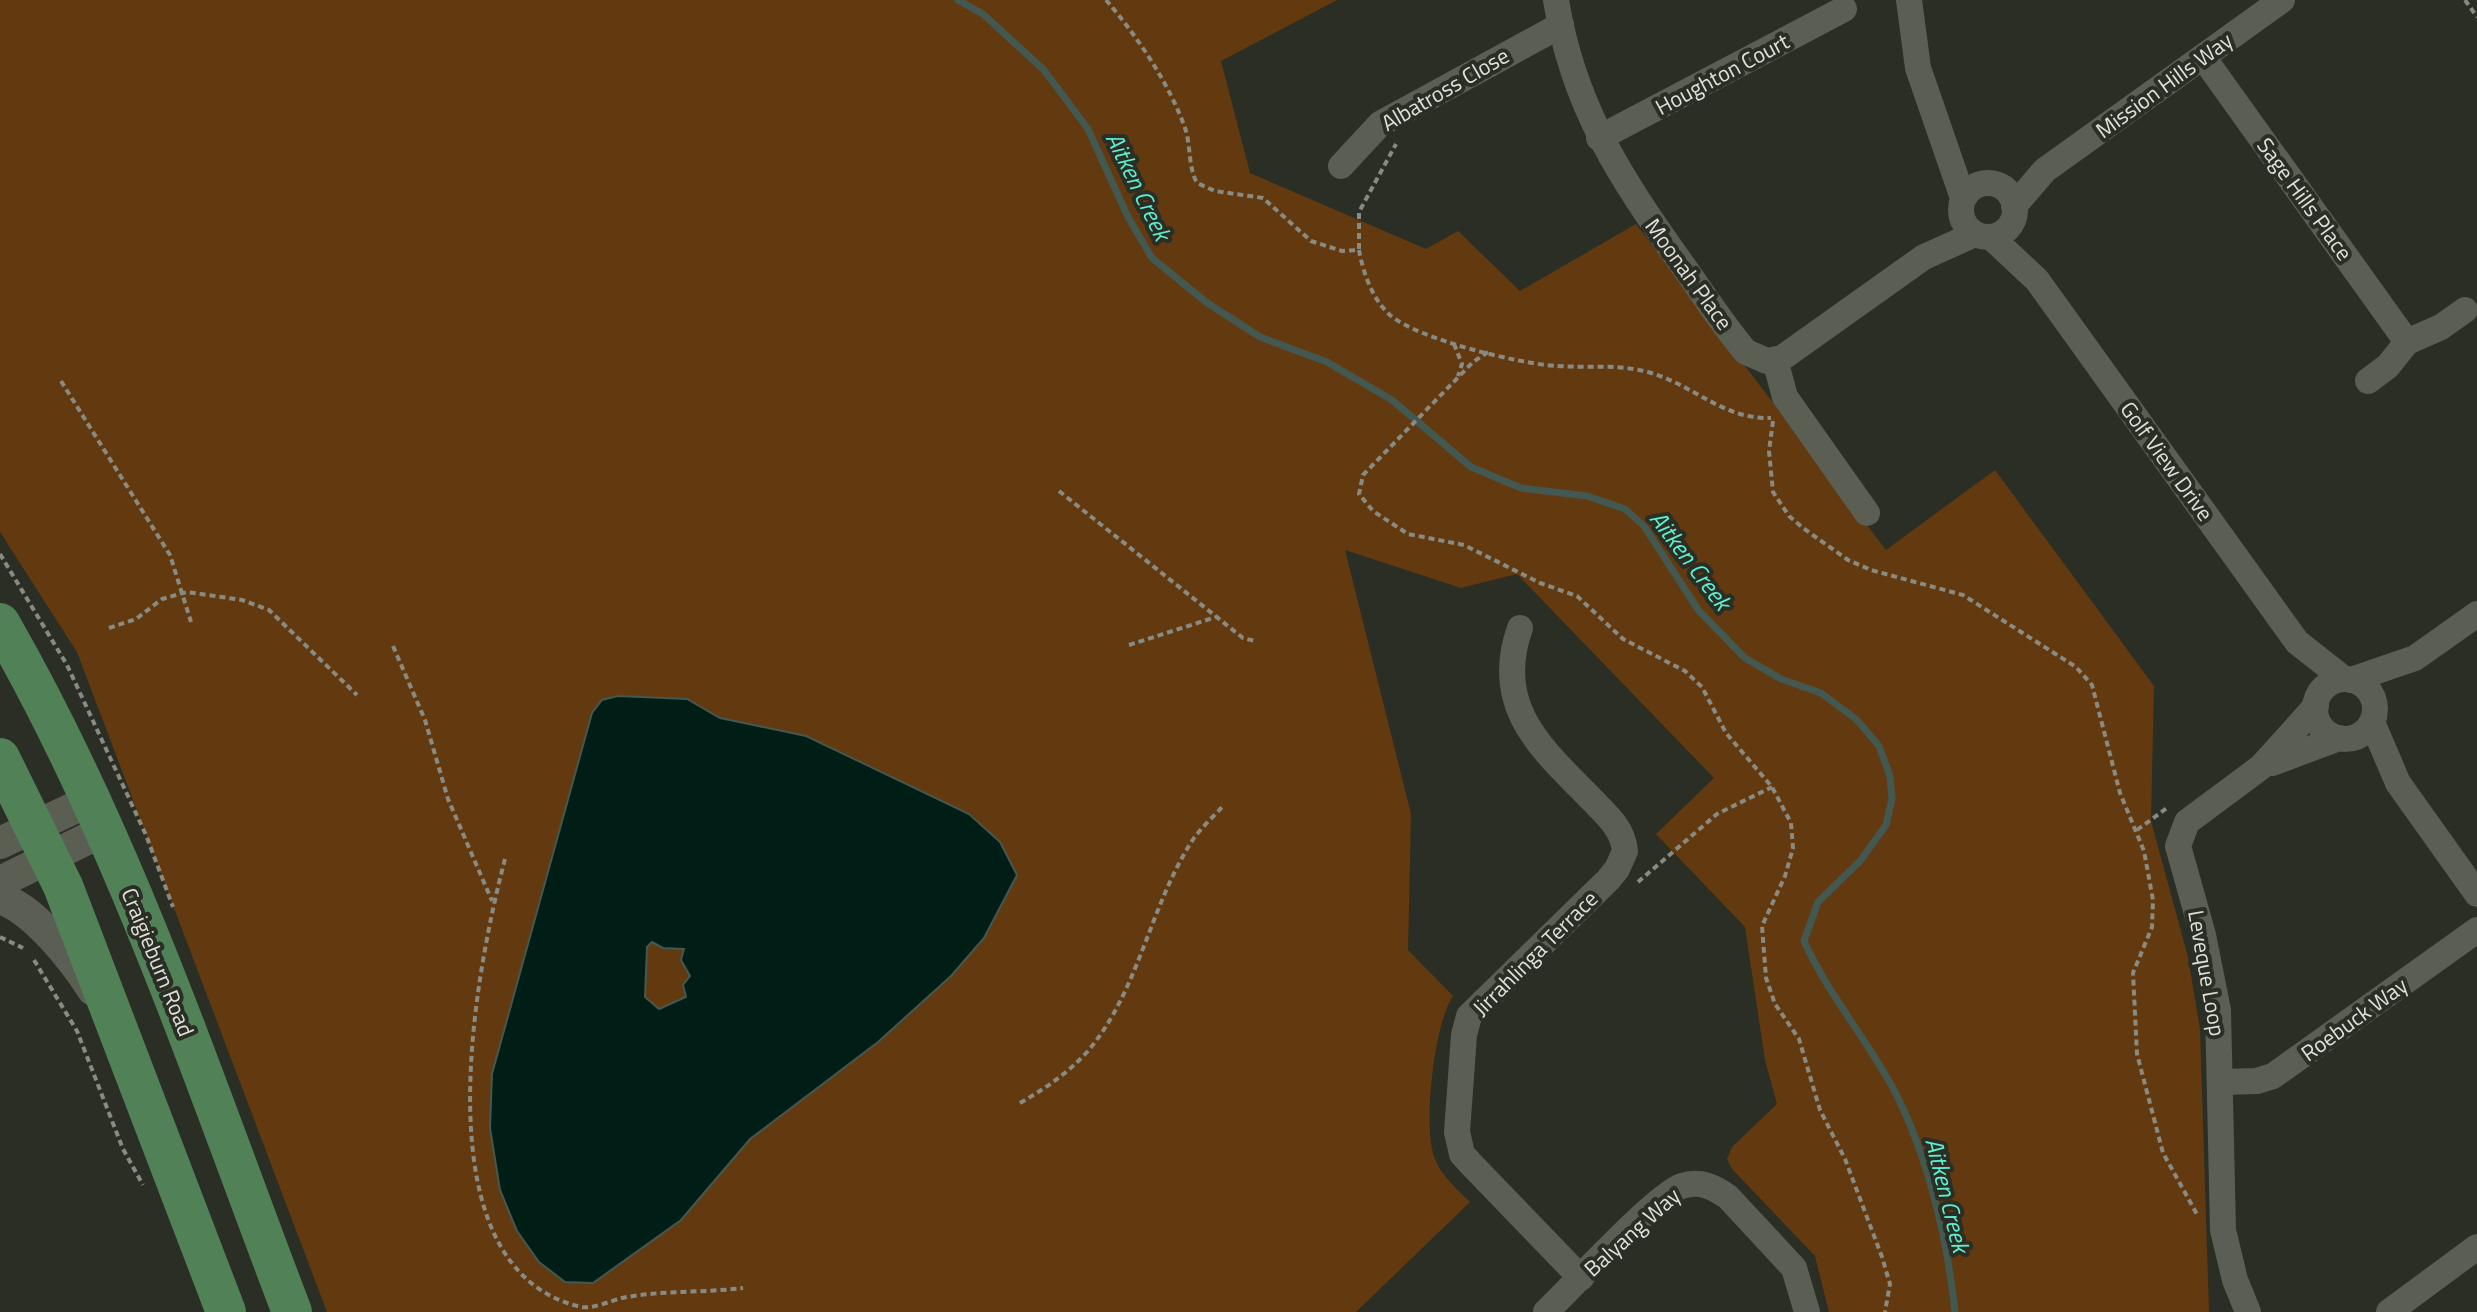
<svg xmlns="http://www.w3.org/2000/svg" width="2477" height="1312" font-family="'Titillium Web',sans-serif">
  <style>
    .green { fill: #633a10 }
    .water { fill: #001d16; stroke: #435851; stroke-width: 2; fill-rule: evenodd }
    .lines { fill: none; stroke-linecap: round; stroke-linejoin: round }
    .stream { stroke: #435851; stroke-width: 7 }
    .path { stroke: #898b83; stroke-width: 4; stroke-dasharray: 6 4; stroke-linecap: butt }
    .minor { stroke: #5b5e53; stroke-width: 26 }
    .tertiary { stroke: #5b5e53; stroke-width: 32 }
    .primary { stroke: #518157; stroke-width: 40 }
    .labels { text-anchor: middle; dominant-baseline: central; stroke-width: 8; stroke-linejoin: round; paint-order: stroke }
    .street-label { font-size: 22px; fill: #e0e1db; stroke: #2b2e24 }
    .water-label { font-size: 24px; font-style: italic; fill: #5df1d2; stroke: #2b2e24 }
  </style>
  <rect width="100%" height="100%" fill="#2b2e24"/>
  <path class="green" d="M0,0H1337L1221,61L1250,173L1426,249L1458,231L1520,291L1636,224L1886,550L1995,470L2154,686L2151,821L2188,957L2200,1029L2209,1312H1829L1815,1256L1732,1169L1727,1159L1732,1147L1777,1104L1765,1060L1745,927L1656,834L1714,778L1517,574L1461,588L1345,550L1411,814L1408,950L1453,996C1434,1024 1424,1121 1433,1153C1438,1173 1456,1188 1470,1202L1356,1312H327L77,652L0,532Z"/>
  <path class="water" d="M618,696L687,699L720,718L806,736L969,814L1000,842L1017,875L984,938L951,976L878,1042L750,1139L681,1220L593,1283L565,1282L539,1262L517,1231L500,1190L490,1128L492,1074L592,713L602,700ZM652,942L663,948L684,949L681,960L690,976L683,985L686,997L659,1009L645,997L647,947Z"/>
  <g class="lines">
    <path class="stream" d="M958,0L983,14L1044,70L1088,129L1128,217L1152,258L1206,302L1260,337L1327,362L1392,400L1471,467L1521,488L1587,496L1625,509L1644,526L1699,611L1745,658L1781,679L1821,693L1857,720L1879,746L1890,776L1892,799L1886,825L1860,861L1818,902L1804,941C1828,994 1865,1037 1893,1088C1928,1155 1947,1237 1955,1312"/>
    <g class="path">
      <path d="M1106,0C1137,36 1169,83 1185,128C1191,145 1188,167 1197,183L1215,191L1263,198L1311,241L1342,251L1359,250C1363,272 1372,299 1390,315C1417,339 1520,364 1557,366C1588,368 1617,364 1648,372C1692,384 1724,420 1771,418"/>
      <polyline points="2465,0 2477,17"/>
      <polyline points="1359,249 1359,212 1396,144"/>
      <polyline points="1454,344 1462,364 1458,376"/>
      <polyline points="1488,352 1473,362 1363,475 1359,494 1373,511 1408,534 1464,545 1540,583 1577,596 1623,639 1685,671 1702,687 1726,733 1772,787 1791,823 1793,848 1785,876 1762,926 1766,978 1775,1004 1799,1039 1820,1110 1845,1159 1882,1257 1890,1284 1885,1312"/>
      <polyline points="61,381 170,555 191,622"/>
      <polyline points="1773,421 1769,451 1773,492 1789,516 1803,528 1848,560 1871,570 1963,595 2076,667 2092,685 2120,793 2144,851 2153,900 2152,927 2133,973 2137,1054 2163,1153 2198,1216"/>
      <polyline points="1059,491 1243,638 1255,641"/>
      <polyline points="0,554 67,665 146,835 173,907"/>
      <polyline points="109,628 136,619 162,599 187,592 242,600 269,610 357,695"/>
      <polyline points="1129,645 1216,617"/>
      <polyline points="393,646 425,720 448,799 492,901"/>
      <polyline points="2137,830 2167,808"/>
      <path d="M505,859C475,973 417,1269 581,1307C593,1309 610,1301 622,1298C661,1290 704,1293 743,1288"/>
      <polyline points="1638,882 1717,814 1772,787"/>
      <polyline points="0,937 23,948"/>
      <polyline points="34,960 77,1031 123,1149 143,1185"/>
      <path d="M1020,1103C1046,1088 1068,1073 1088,1051C1140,989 1150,904 1194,838C1202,827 1214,816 1223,806"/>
    </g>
    <g class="minor">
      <path d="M1556,0C1573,106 1620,177 1681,263C1702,292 1722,324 1746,352L1767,361L1782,358L1924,257L1975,234"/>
      <polyline points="1909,0 1918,68 1963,198"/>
      <polyline points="2203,57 2407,342 2388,366 2368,381"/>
      <polyline points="1599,138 1844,9"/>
      <polyline points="1341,166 1380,124 1561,25"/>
      <circle cx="1988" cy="210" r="27"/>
      <polyline points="2014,206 2045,170 2282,0"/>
      <polyline points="1991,237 2037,280 2297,642 2344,679"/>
      <polyline points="2407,342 2441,327 2465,310"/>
      <polyline points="1775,360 1785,397 1867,513"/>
      <path d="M1520,628C1491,710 1545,751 1597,805C1611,819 1623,831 1625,851L1617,869L1608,880L1469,1016L1464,1035L1457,1132L1462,1154L1471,1164L1581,1278"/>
      <circle cx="2345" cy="709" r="30"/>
      <polyline points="2351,680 2415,658 2477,614"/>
      <polyline points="2372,722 2398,783 2477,894"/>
      <polyline points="2272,763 2339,738"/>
      <polyline points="2221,1082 2257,1081 2273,1076 2477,930"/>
      <path d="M1546,1312C1570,1289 1658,1193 1682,1186C1700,1180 1714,1187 1728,1197L1794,1268L1807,1312"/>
      <polyline points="2248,1312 2235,1280 2223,1230 2218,1010 2203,935 2178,846 2187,822 2261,767 2316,706"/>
      <polyline points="2389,1312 2477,1247"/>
    </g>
    <g class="tertiary">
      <polyline points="0,843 93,799"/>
      <polyline points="0,882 105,830"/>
      <path d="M0,898C34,909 74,960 93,990"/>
    </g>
    <g class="primary">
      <path d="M0,623C125,840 203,1079 292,1312"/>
      <polyline points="0,758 63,886 226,1312"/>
    </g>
  </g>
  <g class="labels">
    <g class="street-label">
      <text transform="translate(1722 74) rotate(-28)">Houghton Court</text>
      <text transform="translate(2164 85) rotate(-36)">Mission Hills Way</text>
      <text transform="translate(1445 89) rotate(-30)">Albatross Close</text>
      <text transform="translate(2305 199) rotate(54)">Sage Hills Place</text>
      <text transform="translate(1689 274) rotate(54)">Moonah Place</text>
      <text transform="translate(2167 461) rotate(54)">Golf View Drive</text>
      <text transform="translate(1535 953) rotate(-45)">Jirrahlinga Terrace</text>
      <text transform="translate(158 962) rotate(68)">Craigieburn Road</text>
      <text transform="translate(2207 973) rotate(80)">Leveque Loop</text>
      <text transform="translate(2354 1019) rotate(-36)">Roebuck Way</text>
      <text transform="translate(1632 1232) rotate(-42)">Balyang Way</text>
    </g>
    <g class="water-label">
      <text transform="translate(1139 186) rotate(64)">Aitken Creek</text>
      <text transform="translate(1691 560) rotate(53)">Aitken Creek</text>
      <text transform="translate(1948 1195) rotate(76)">Aitken Creek</text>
    </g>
  </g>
</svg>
